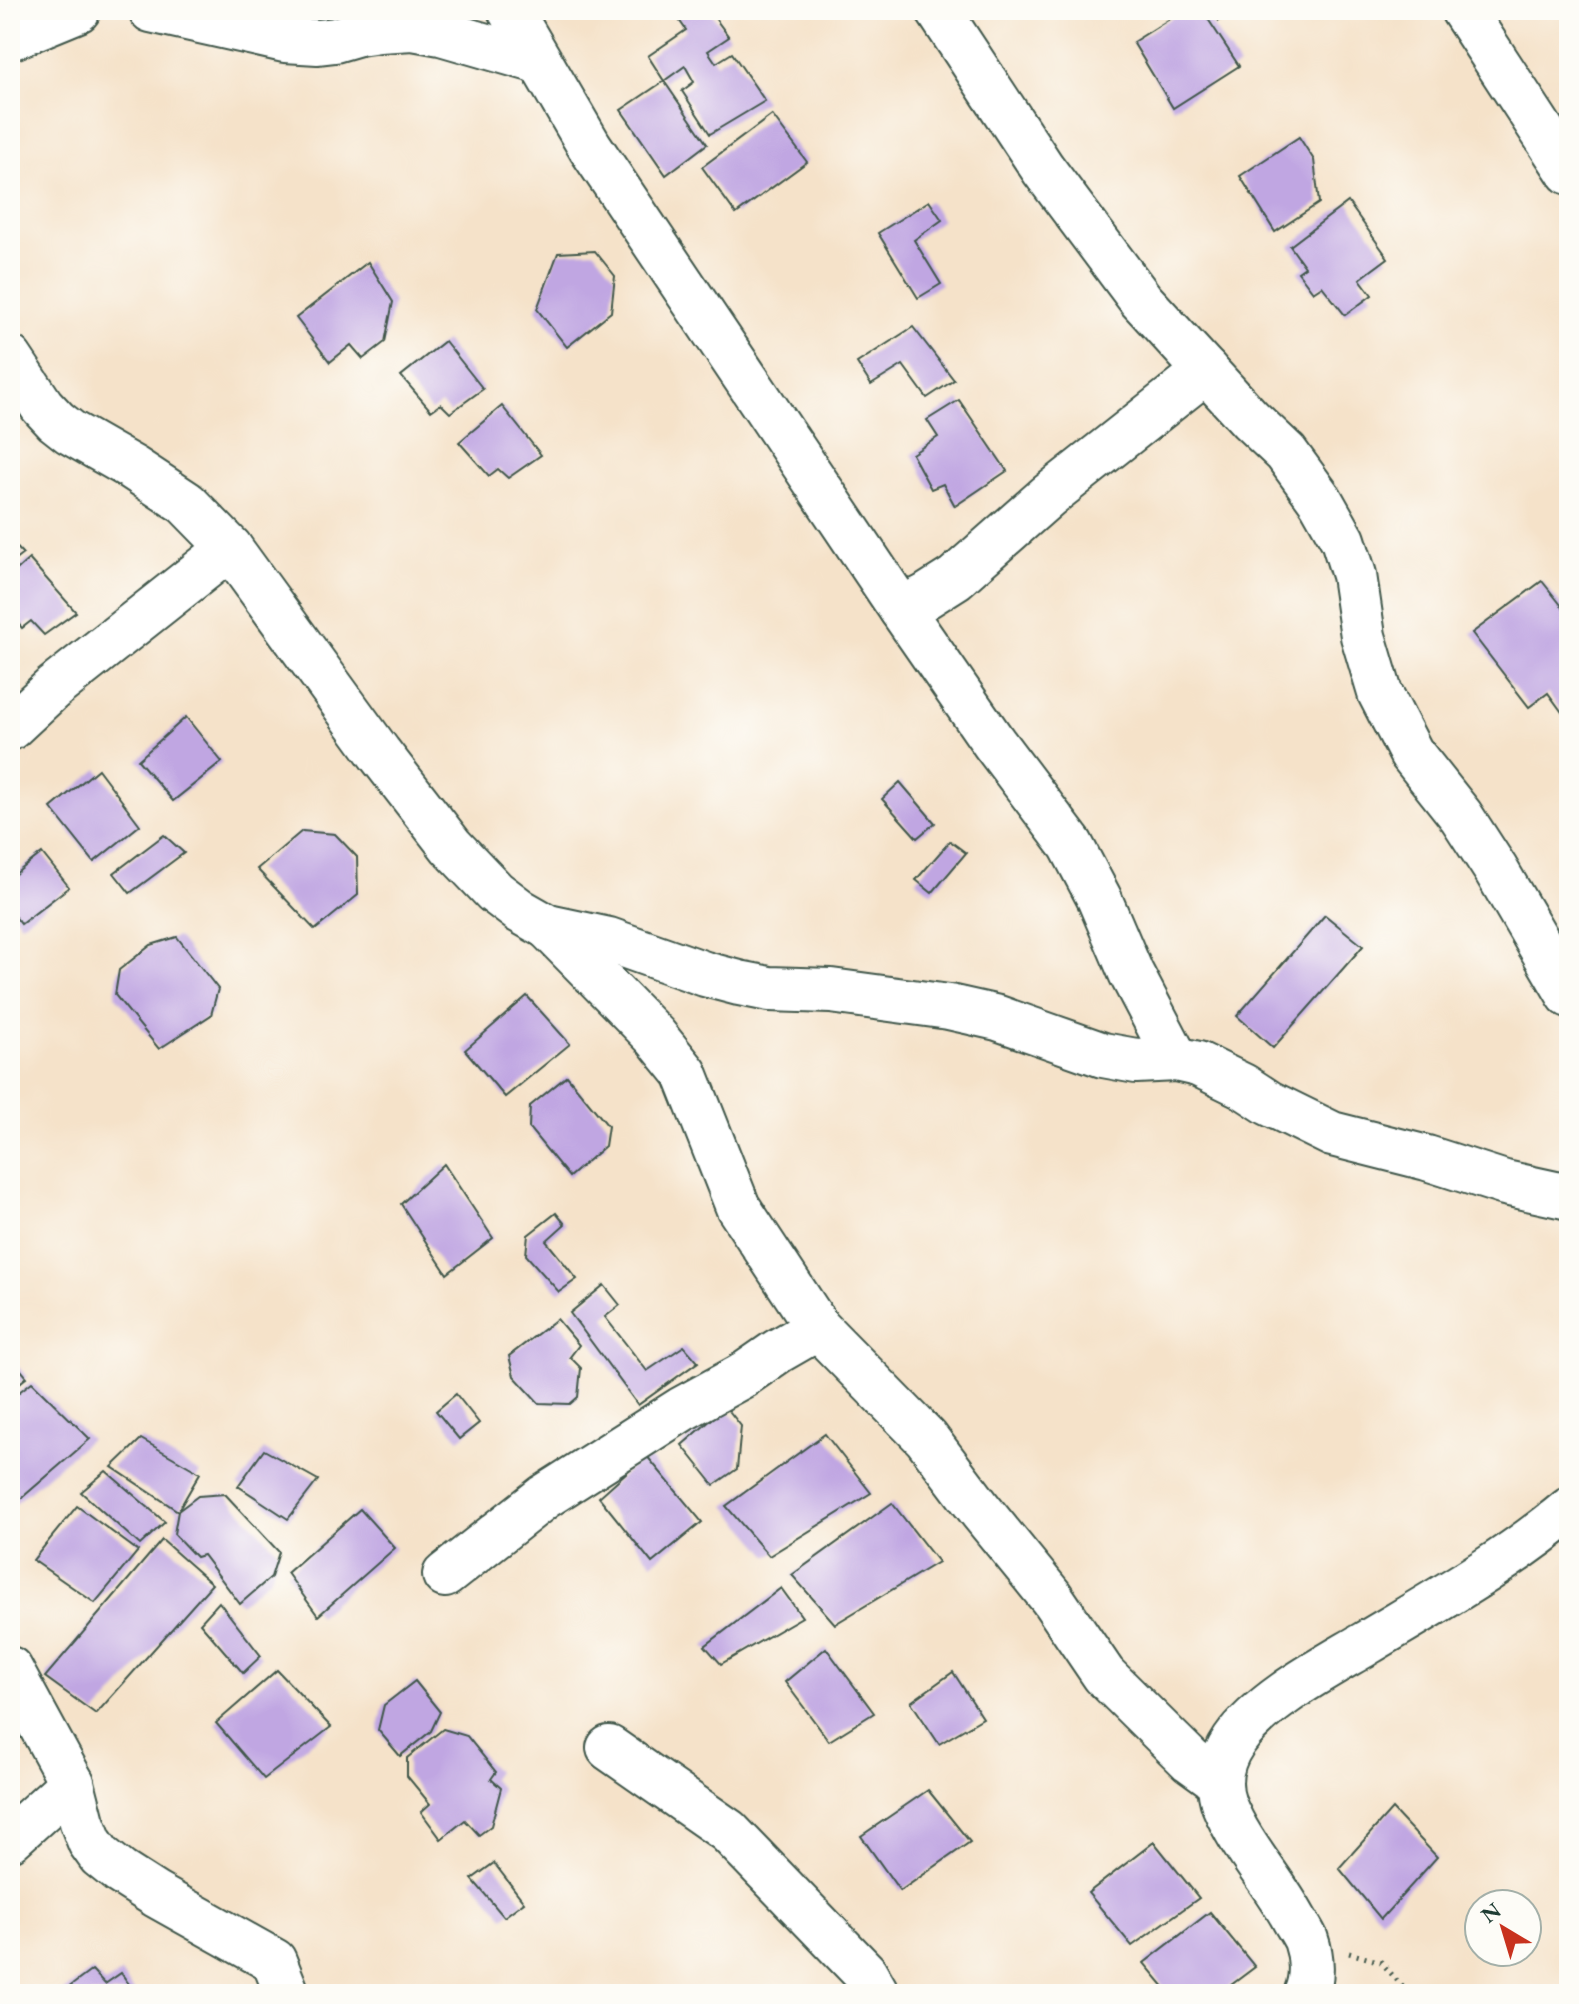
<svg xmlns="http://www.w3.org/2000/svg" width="1579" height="2004" font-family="'EB Garamond',serif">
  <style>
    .building { fill: #c0a6e2 }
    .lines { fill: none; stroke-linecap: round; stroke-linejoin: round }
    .minor-casing { stroke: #3f564a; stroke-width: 48 }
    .path { stroke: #3f564a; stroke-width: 5; stroke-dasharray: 2 6; stroke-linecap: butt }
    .minor { stroke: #fff; stroke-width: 44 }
  </style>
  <rect width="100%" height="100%" fill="#fdfcf7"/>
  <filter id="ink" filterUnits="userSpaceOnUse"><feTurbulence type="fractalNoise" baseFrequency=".0125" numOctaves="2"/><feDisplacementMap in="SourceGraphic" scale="16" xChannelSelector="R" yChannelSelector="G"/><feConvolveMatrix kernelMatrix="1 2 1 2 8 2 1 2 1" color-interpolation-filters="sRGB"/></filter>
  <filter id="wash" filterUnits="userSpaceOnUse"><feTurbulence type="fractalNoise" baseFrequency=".006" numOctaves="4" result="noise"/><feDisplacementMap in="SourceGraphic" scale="32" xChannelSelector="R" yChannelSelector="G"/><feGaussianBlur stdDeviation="1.8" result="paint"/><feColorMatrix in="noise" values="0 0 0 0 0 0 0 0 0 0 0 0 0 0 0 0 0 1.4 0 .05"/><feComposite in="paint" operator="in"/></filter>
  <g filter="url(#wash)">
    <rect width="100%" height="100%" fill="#f5e2c9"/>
    <g id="blocks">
      <g class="building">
        <polygon points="672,10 709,10 729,37 708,51 716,63 732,53 765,101 710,134 682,91 694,82 685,66 664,81 707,144 666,175 621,110 664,81 648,56 686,30"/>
        <polygon points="1184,10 1202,10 1239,66 1173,108 1133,42"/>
        <polygon points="1211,10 1236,10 1219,21"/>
        <polygon points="772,115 807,162 736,214 702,167"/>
        <polygon points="1299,137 1314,160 1319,203 1275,232 1240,176"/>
        <polygon points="929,201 942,220 914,240 941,284 918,298 878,233"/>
        <polygon points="1348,202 1388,258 1360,279 1372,295 1345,315 1322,286 1313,292 1298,272 1305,267 1290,246"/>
        <polygon points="595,251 615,276 611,312 567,347 537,309 558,253"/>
        <polygon points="368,262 393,302 385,342 363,359 351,345 330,362 296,318"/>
        <polygon points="913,327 954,380 927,398 903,365 871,385 857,363"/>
        <polygon points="445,341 483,389 450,413 441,404 431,411 401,376"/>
        <polygon points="959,400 1007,471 955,506 943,484 931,489 912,454 938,437 927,420"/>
        <polygon points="502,406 541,455 508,478 498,469 489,476 459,442"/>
        <polygon points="10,540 23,554 10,564"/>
        <polygon points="29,559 76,612 44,635 31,621 22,628 10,613 10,597 13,595 10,591 10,576"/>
        <polygon points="1542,581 1569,615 1569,677 1565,680 1569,686 1569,722 1548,693 1529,707 1472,633"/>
        <polygon points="186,717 222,762 173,801 138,760"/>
        <polygon points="98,769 140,825 94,862 51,808"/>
        <polygon points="900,782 935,823 917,838 882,799"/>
        <polygon points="302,831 335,834 357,857 358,895 315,930 257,869"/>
        <polygon points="164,835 184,853 130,893 114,873"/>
        <polygon points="950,841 966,853 932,893 916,880"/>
        <polygon points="42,853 69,887 21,924 10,910 10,878"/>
        <polygon points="1325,915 1363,946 1273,1048 1237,1016"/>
        <polygon points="177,937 218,989 211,1015 159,1049 115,995 119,970 151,945"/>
        <polygon points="527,996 570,1044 505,1097 465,1050"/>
        <polygon points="567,1076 608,1126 605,1146 569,1177 529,1128 530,1106"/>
        <polygon points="444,1164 493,1238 447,1274 401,1204"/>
        <polygon points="556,1213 565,1224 546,1241 577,1279 559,1292 526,1255 528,1235"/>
        <polygon points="604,1285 620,1305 605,1317 647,1371 684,1346 698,1362 638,1405 570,1313"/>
        <polygon points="557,1319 579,1345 570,1357 581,1368 578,1397 570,1404 539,1403 514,1376 509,1356"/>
        <polygon points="10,1357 27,1377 10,1391"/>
        <polygon points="32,1382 90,1439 10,1508 10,1399"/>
        <polygon points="456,1394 479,1423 459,1439 436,1411"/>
        <polygon points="726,1407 741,1426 737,1469 714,1485 682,1445"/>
        <polygon points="825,1434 871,1493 769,1556 726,1506"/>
        <polygon points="141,1439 200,1473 178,1511 112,1467"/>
        <polygon points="264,1450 318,1480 288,1519 238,1486"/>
        <polygon points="646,1455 702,1522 652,1563 599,1497"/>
        <polygon points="106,1471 165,1522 140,1545 81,1492"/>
        <polygon points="225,1494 279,1552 271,1577 240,1604 203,1555 196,1557 174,1534 178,1511 198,1496"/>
        <polygon points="892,1503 938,1562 835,1624 792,1575"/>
        <polygon points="77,1506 138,1551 95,1603 33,1560"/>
        <polygon points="360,1509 395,1548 318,1616 287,1573"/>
        <polygon points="162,1540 212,1584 96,1714 45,1677"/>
        <polygon points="781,1588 802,1617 721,1664 705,1646"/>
        <polygon points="219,1602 261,1656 243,1673 200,1623"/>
        <polygon points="826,1648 874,1713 829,1741 785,1682"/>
        <polygon points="277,1670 331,1727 264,1779 216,1723"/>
        <polygon points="953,1672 983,1718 939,1744 911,1702"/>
        <polygon points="415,1681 440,1712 431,1731 400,1756 378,1730 384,1705"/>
        <polygon points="443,1729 467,1736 496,1772 491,1779 501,1788 491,1826 479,1835 465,1820 441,1839 421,1812 430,1804 407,1776 407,1758"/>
        <polygon points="928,1790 970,1842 900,1891 861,1836"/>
        <polygon points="1392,1809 1437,1857 1381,1919 1339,1868"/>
        <polygon points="1154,1842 1199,1898 1132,1946 1088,1893"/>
        <polygon points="494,1863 524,1902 504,1917 472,1879"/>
        <polygon points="1210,1912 1255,1967 1219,1994 1170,1994 1144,1963"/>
        <polygon points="92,1970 105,1984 121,1973 136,1994 60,1994"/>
      </g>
    </g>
  </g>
  <g filter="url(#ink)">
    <use href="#blocks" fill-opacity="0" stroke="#3f564a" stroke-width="2"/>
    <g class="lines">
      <g class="minor-casing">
        <g id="minor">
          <polyline points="151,10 285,40 318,42 335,40 359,33 379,30 413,28 441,33 538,61"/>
          <polyline points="510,10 590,147 901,609 994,743 1071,845 1099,898 1131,973 1176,1059"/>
          <polyline points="938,10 1043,169 1141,300 1250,419 1286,453 1321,501 1343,540 1354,575 1363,636 1380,693 1411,753 1461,816 1496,870 1569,995"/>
          <polyline points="1463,10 1569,172"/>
          <polyline points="10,38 78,10"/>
          <polyline points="10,358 42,406 56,421 70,432 133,468 186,503 230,548 379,753 451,846 495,892 520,911 548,927 609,940 705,974 739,983 769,989 831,991 949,1007 998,1018 1103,1055 1136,1061 1176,1059 1198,1064 1243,1086 1269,1103 1332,1134 1427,1158 1505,1183 1569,1197"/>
          <polyline points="901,609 925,597 955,578 1048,496 1206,371"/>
          <polyline points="10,728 53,688 230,548"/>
          <polyline points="548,927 655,1036 685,1073 738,1207 818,1328 926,1438 981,1511 1051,1597 1104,1675 1190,1760 1219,1781"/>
          <polyline points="445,1575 544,1497 682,1409 742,1376 778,1351 818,1328"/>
          <polyline points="10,1669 72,1783 82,1822 90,1842 100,1856 120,1872 156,1895 274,1961 287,1994"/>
          <polyline points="609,1748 728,1831 865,1973 877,1994"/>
          <polyline points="10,1839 72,1783"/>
          <path d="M1306,1994C1313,1978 1312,1957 1306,1940C1303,1933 1298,1926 1294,1919C1273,1880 1241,1847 1224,1805C1216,1783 1221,1760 1234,1741C1262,1701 1323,1669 1365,1644C1435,1602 1507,1562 1569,1510"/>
        </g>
      </g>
      <polyline class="path" points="1349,1953 1381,1962 1409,1994"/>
      <use href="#minor" class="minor"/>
    </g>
  </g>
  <rect width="1579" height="2004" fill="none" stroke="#fdfcf7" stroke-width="40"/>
  <g transform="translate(1503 1928) rotate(322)"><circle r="38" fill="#fdfcf7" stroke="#a4b0a9" stroke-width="2"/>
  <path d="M0-6L14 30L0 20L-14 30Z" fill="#c8321e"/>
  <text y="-12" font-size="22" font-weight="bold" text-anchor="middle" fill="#1f3d34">N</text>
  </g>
</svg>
